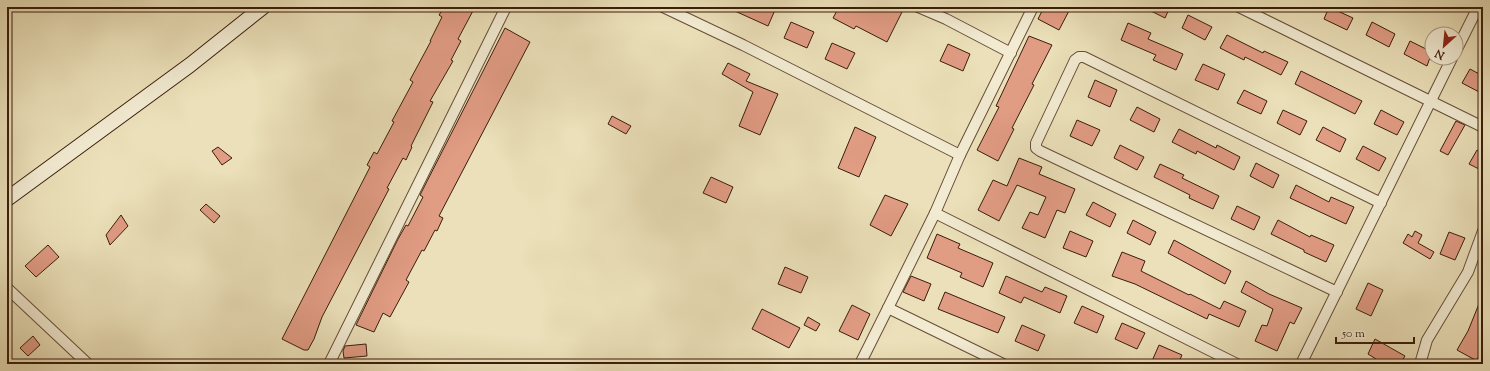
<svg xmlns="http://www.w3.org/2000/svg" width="1490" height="371" font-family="'Sorts Mill Goudy',serif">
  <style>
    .building { fill: #e19c84; stroke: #3a1d0b }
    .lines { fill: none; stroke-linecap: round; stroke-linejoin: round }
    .street-casing { stroke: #664e36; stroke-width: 12 }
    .secondary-casing { stroke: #3a1d0b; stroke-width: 16 }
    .street { stroke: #f2ebd2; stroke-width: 10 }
    .secondary { stroke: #f2ebd2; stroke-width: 14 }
  </style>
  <rect width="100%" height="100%" fill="#ebe0b9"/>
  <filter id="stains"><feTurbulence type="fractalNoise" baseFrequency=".005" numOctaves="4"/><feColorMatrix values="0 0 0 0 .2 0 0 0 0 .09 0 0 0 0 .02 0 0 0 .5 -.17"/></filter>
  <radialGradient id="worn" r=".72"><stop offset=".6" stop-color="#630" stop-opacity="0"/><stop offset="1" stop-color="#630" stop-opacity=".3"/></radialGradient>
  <g class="building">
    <polygon points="444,7 475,7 458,39 461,41 451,60 453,61 430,101 433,102 411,146 412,147 406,160 403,158 387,188 389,189 322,317 314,339 308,350 304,350 282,339 370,167 367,165 374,152 377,154 394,122 392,121 413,82 410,80 431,41 430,41 442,17 439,15"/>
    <polygon points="726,7 770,7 775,10 768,26"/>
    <polygon points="839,7 895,7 903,10 887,42 856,26 854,29 833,18"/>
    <polygon points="1044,7 1071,7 1059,30 1038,19"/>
    <polygon points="1143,7 1170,7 1165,18"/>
    <polygon points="1329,7 1353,18 1347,30 1324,19"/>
    <polygon points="1188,15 1212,27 1205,40 1182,28"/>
    <polygon points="791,22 814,32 807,48 784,38"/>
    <polygon points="1372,22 1395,34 1389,47 1366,35"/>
    <polygon points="1128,23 1151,33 1148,39 1183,54 1176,70 1153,60 1156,55 1121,40"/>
    <polygon points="505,28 530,42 439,216 443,218 437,231 435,230 424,251 422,250 406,280 409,282 390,317 383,313 374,332 356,325 398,239 406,225 408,226 423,197 420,195"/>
    <polygon points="1227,35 1263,53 1264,51 1288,62 1281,75 1245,57 1244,60 1220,48"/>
    <polygon points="1029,36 1052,45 1032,84 1034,85 1012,128 1014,129 998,161 977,150 999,107 996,106"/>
    <polygon points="1410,41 1432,52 1427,66 1404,54"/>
    <polygon points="832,43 855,53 847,69 825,59"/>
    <polygon points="948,44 970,54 963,71 940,61"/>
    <polygon points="728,63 750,74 746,81 778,94 760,135 739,126 753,92 722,74"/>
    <polygon points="1203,64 1225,74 1218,90 1195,80"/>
    <polygon points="1470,69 1483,76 1483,94 1462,83"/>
    <polygon points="1301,71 1362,101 1355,114 1295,84"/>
    <polygon points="1095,80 1117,90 1110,107 1088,97"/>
    <polygon points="1244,90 1267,101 1261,114 1237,103"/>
    <polygon points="1137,107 1160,119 1154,132 1130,120"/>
    <polygon points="1283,110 1307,121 1300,135 1277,123"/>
    <polygon points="1381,110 1404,122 1397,135 1374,124"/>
    <polygon points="612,116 631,126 626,134 608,124"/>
    <polygon points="1077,120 1100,130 1092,146 1070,136"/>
    <polygon points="1456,121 1465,125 1448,155 1440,151"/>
    <polygon points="855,127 876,137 859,177 838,168"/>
    <polygon points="1323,127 1346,139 1340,152 1316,140"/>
    <polygon points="1179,129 1216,148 1217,145 1240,157 1234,170 1197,151 1196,154 1172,142"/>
    <polygon points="1120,145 1144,157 1137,170 1114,158"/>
    <polygon points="1363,146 1386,158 1379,171 1356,159"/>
    <polygon points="218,147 232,158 222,165 212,151"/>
    <polygon points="1477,150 1483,153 1483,171 1469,164"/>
    <polygon points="1019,158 1042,167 1039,174 1075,189 1065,213 1057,210 1045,238 1022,228 1030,212 1038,215 1046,197 1017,185 999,221 978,210 993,180 1007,186"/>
    <polygon points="1256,163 1279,175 1273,188 1250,176"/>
    <polygon points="1160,164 1184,175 1182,178 1219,196 1213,209 1189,198 1190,195 1154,177"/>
    <polygon points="711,177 733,187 726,203 703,193"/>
    <polygon points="1296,185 1329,202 1331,197 1354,207 1346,224 1290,198"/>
    <polygon points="885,195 908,204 891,236 870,225"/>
    <polygon points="1093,202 1116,214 1110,227 1086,215"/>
    <polygon points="206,204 220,216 214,223 200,210"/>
    <polygon points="1237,206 1260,217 1254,230 1231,219"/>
    <polygon points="121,215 128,226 110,245 106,235"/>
    <polygon points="1133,220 1156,232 1150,245 1127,233"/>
    <polygon points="1278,220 1310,237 1311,235 1334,245 1326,262 1304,252 1304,250 1271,234"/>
    <polygon points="1070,231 1093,241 1086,257 1063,248"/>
    <polygon points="1415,231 1422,235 1418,243 1434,252 1430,259 1403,243 1408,234 1412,237"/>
    <polygon points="1449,232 1465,238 1455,260 1440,254"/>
    <polygon points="937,234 960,244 958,248 993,263 983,287 960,277 962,273 927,258"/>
    <polygon points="1174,240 1231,271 1225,284 1168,253"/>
    <polygon points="48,245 59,257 36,277 25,266"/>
    <polygon points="1122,252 1145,261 1141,271 1189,295 1190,294 1220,309 1224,301 1246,311 1239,327 1209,314 1207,319 1135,284 1112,276"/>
    <polygon points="785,267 808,277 801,293 778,284"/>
    <polygon points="911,276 931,284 924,301 903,292"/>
    <polygon points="1006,276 1042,292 1045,287 1067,296 1060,313 1024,297 1021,303 999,293"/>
    <polygon points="1246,281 1269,294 1302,308 1294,324 1290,322 1277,351 1255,341 1262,325 1267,326 1273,309 1241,292"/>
    <polygon points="1368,283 1383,290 1371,316 1356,309"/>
    <polygon points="945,292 1005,317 998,333 938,309"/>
    <polygon points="1483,294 1483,343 1477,361 1457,350 1468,331"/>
    <polygon points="852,305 870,314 858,340 839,331"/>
    <polygon points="1082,306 1104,316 1097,333 1074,323"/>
    <polygon points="762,309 800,328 789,348 752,329"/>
    <polygon points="808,317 820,324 816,331 804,325"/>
    <polygon points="1122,323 1145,333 1137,349 1115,339"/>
    <polygon points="1022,325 1045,335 1038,351 1015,341"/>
    <polygon points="33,336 40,345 28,356 20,348"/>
    <polygon points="1375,339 1405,356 1400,364 1374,364 1376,359 1368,354"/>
    <polygon points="366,344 367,356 344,358 343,351 345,346"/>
    <polygon points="1159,345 1182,355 1178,364 1158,364 1152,361"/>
  </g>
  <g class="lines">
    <g class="street-casing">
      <g id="street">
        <polyline points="663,7 743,45 960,155"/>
        <polyline points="918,7 946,19 1011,53"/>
        <polyline points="1239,7 1483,127"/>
        <polyline points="1456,51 1478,7"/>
        <polyline points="935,213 1237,364"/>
        <polyline points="7,288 88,364"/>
        <polyline points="1337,292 1040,151 1036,148 1036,143 1075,60 1079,57 1084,57 1381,203"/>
        <polyline points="329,364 506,7"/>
        <polyline points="860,364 888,308"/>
        <polyline points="1003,364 888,308 935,213 960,155 1033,7"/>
        <polyline points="1301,364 1452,58"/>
        <polyline points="1420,364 1427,340 1468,272 1483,231"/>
      </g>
    </g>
    <g class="secondary-casing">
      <polyline id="secondary" points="7,199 190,65 263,7"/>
    </g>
    <use href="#street" class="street"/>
    <use href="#secondary" class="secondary"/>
  </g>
  <rect width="1490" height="371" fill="none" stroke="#ebe0b9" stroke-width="24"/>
  <rect x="8" y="8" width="1474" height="355" fill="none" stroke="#3a1d0b" stroke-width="2"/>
  <rect x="12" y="12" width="1466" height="347" fill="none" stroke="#3a1d0b"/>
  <g transform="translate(1444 46) rotate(207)"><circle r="19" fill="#f2ebd2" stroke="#a89982"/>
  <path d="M0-3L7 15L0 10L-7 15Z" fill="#8f2418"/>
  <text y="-6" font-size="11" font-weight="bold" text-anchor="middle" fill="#3a1d0b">N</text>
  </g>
  <path d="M1336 337v6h78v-6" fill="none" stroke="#3a1d0b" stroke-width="2"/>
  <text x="1342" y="337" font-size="12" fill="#3a1d0b" stroke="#f2ebd2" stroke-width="3" paint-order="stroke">50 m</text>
  <rect width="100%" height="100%" filter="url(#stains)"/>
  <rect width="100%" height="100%" fill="url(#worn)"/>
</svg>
